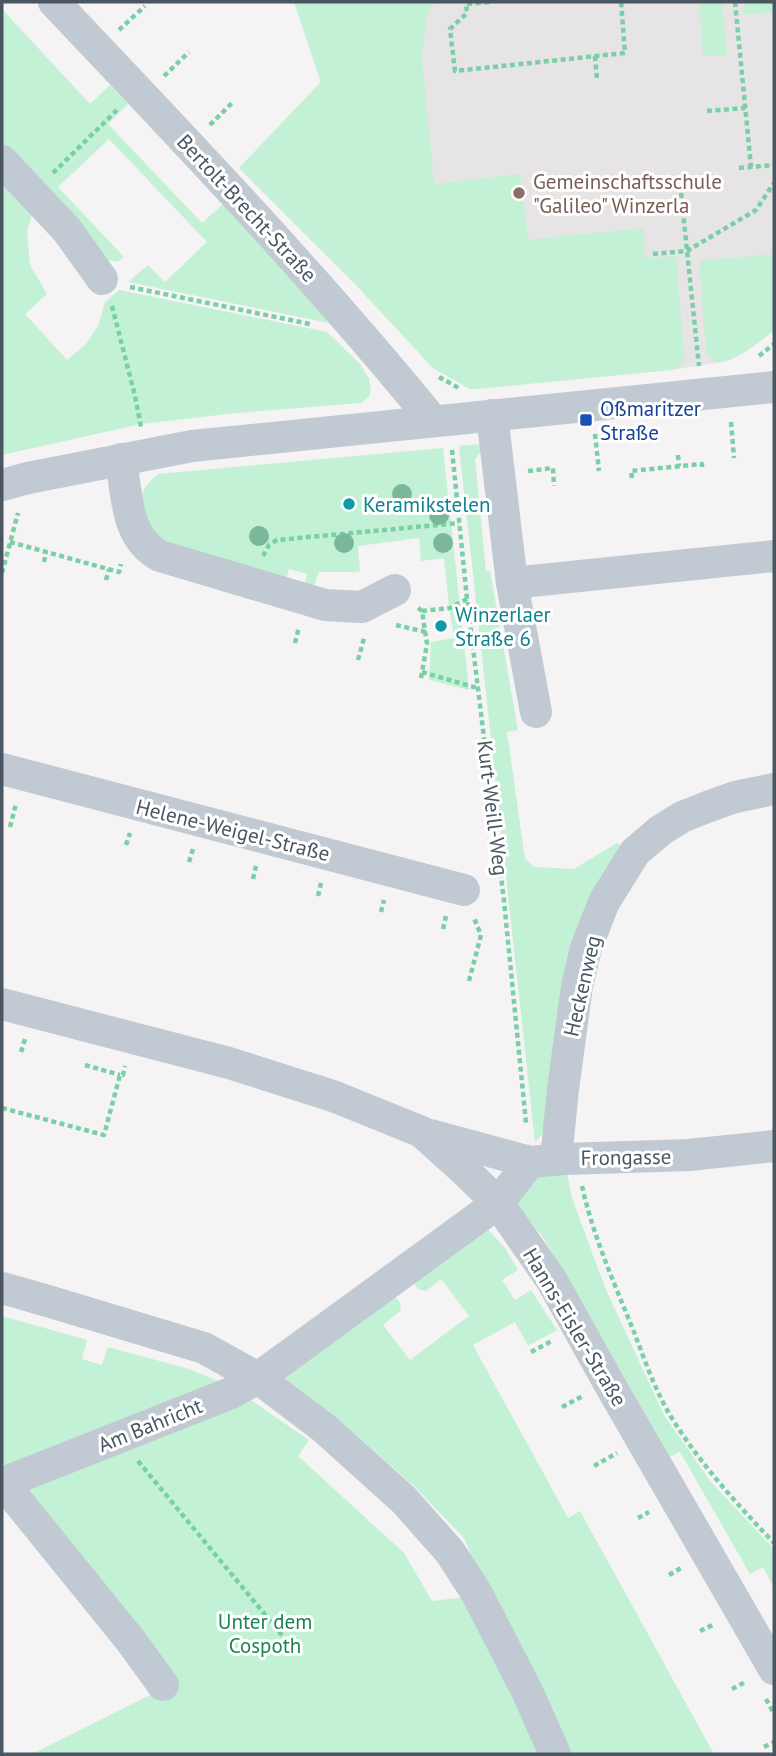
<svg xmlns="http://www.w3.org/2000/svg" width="776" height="1756" font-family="'PT Sans',sans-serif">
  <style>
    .education { fill: #e6e4e5 }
    .green { fill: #c3f1d5 }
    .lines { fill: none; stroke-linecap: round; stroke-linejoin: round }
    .path { stroke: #7ad0a6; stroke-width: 4.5; stroke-dasharray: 5 3.5; stroke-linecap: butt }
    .minor { stroke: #c1cad2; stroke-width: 32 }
    .tree { fill: #7bb799 }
    .education-dot { fill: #8d6e63; stroke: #fff; stroke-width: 2.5 }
    .transit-dot { fill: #1a4fb4; stroke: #fff; stroke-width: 2.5 }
    .culture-dot { fill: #0f9aa8; stroke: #fff; stroke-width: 2.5 }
    .labels { text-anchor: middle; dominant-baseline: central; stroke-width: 6; stroke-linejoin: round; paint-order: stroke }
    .education-label { font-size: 21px; fill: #785e54; stroke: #fff; text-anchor: start }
    .street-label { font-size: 21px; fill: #4a5661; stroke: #fff }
    .transit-label { font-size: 21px; fill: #164399; stroke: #fff; text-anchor: start }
    .culture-label { font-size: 21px; fill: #0d838f; stroke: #fff; text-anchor: start }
    .park-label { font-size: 21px; fill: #17864f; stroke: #fff }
  </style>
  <rect width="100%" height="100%" fill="#f5f3f3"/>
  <polygon class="education" points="294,2 774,2 774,330 745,352 723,362 671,370 470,389 433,368 356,285 239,168 321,82"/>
  <g class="green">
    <polygon points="294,2 443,2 432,5 428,12 426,21 422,58 434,184 520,174 528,240 643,228 645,258 676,256 684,356 682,364 671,370 477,389 470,389 433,368 356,285 239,168 321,82"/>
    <polygon points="699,2 722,2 727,55 703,56"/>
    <polygon points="746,2 774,2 774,12 744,15 743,6"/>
    <path d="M2,9L90,104L110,85L128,104L108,124L202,223L223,204L332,320L329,323L128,282L148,265L165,282L207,242L109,139L58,187L124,257C118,263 115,262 107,259L2,147Z"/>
    <polygon points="2,173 31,208 31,218 27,232 30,265 47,294 25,314 67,360 86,344 98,326 105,302 119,290 327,332 360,364 369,379 371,389 369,397 361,403 236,413 141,424 2,455"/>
    <path d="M774,254V330C764,339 731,365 718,362C711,361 708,356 706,350L700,270V261Z"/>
    <polygon points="480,444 481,451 475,459 486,571 490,571 518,730 507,732 525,859 534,867 574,869 617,843 625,848 544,1132 535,1142 459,446"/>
    <path d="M443,448L469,690L429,680L431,642L454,638L449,606L444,558L421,561L419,538L358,546L360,571L356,572H319L311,593L303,591L307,574L289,569L284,586L208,566L148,532C141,503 133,496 158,474Z"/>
    <polygon points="567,1172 572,1198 606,1290 664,1415 711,1482 774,1549 774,1588 763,1567 750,1574 680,1452 670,1457 543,1237 516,1205 527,1175"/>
    <path d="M482,1223L505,1248L518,1270L502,1280L515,1300L531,1290L557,1330L528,1346L515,1322L473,1345L568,1518L580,1511L714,1754H562L485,1588L464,1538L416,1488L332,1414L284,1377L393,1296C399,1300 402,1303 400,1311L383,1325L410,1360L469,1316L441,1279L426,1291C419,1290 416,1288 414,1282Z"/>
    <polygon points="2,1316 87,1340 82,1359 102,1365 108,1347 189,1369 221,1382 2,1477"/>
    <polygon points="248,1398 309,1440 298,1456 404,1553 432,1601 468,1597 548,1754 32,1754 160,1690 3,1500 223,1413"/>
  </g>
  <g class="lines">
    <g class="path">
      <polyline points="489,2 466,4 467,13 450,29 455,71 625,53 621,2"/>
      <polyline points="735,2 751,167"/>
      <polyline points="119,30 145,6"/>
      <polyline points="595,56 597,80"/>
      <polyline points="164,76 189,52"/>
      <polyline points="707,111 745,108"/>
      <polyline points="210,125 234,101"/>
      <polyline points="739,168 774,165"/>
      <polyline points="53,173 117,110"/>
      <polyline points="681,193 699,366"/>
      <polyline points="653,254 687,251 756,210 774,183"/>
      <polyline points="130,287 310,324"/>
      <polyline points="112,306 135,396 141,427"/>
      <polyline points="759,356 774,344"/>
      <polyline points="439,377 459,388"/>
      <polyline points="731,422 734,458"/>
      <polyline points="595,434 599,471"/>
      <polyline points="452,450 467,599 504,901 526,1123"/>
      <polyline points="678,455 679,466"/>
      <polyline points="528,471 553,468 554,486"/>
      <polyline points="632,478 631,471 702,464 702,470"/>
      <polyline points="10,542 119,572 121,564"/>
      <polyline points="263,556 269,545 277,540 459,523"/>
      <polyline points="44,562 46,552"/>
      <polyline points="2,573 18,513"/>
      <polyline points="106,580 109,569"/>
      <polyline points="418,608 422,611 427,644 421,678"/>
      <polyline points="422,611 450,608 467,599"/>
      <polyline points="396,625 426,632"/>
      <polyline points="295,643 299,627"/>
      <polyline points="358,660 364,638"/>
      <polyline points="422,672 477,688"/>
      <polyline points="10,827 16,804"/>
      <polyline points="126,845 130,833"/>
      <polyline points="189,862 193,849"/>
      <polyline points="253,879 256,866"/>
      <polyline points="318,896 321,883"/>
      <polyline points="381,912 384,900"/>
      <polyline points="443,929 446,916"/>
      <polyline points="469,981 481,935 474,918"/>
      <polyline points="21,1052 25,1039"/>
      <polyline points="85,1065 120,1075"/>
      <polyline points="2,1108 104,1135 120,1075 123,1075 125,1066"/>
      <path d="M582,1186C593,1236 615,1285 634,1332C645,1361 656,1393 673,1420C702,1466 737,1504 774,1543"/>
      <polyline points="531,1352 552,1341"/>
      <polyline points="562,1407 583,1396"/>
      <polyline points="138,1461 300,1657"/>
      <polyline points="594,1466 617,1453"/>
      <polyline points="638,1518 649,1512"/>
      <polyline points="669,1575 681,1568"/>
      <polyline points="700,1631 715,1624"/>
      <polyline points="732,1689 747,1681"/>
      <polyline points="766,1699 774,1714"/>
      <polyline points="764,1747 774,1742"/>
    </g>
    <g class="minor">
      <path d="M54,2C184,139 314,275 433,421"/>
      <polyline points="2,161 67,230 102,279"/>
      <polyline points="492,415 512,583 536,712"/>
      <path d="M121,459C127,493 125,538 160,556L325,605L362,607L395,590"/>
      <polyline points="2,485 28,478 192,446 774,387"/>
      <polyline points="512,583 774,556"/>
      <polyline points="2,769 464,890"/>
      <polyline points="2,1004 229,1063 333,1096 422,1132 463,1169 498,1203 552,1281 610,1385 774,1669"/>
      <polyline points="430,1135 530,1162 564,1159 689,1155 774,1146"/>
      <polyline points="556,1159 563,1089 577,986 586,948 604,902 635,852 661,830 682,817 707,807 735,797 774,789"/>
      <polyline points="2,1288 51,1302 204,1348 258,1378 324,1428 404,1500 450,1552 476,1592 527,1691 555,1754"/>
      <polyline points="163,1685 131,1641 3,1483 231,1393 258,1378 498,1203 530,1162"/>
    </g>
  </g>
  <g class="tree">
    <circle cx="402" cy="494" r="10"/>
    <circle cx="439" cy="515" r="10"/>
    <circle cx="259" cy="536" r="10"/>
    <circle cx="344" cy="543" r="10"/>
    <circle cx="443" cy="543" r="10"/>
  </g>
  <circle class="education-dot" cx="519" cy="193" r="7"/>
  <rect class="transit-dot" x="579" y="413" width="14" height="14" rx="3.5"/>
  <g class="culture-dot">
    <circle cx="349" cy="504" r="7"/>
    <circle cx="441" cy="626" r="7"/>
  </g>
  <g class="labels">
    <g class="education-label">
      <text x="533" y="181">Gemeinschaftsschule<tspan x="533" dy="24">"Galileo" Winzerla</tspan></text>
    </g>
    <g class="street-label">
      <text transform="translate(247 208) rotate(47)">Bertolt-Brecht-Straße</text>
      <text transform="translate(493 808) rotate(83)">Kurt-Weill-Weg</text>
      <text transform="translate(233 830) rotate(14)">Helene-Weigel-Straße</text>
      <text transform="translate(582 986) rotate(-77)">Heckenweg</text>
      <text transform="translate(626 1157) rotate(-1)">Frongasse</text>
      <text transform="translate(575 1327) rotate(59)">Hanns-Eisler-Straße</text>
      <text transform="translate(150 1425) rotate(-22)">Am Bahricht</text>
    </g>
    <g class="transit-label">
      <text x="600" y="408">Oßmaritzer<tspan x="600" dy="24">Straße</tspan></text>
    </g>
    <g class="culture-label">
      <text x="363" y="504">Keramikstelen</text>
      <text x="455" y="614">Winzerlaer<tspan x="455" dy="24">Straße 6</tspan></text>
    </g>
    <g class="park-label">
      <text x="265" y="1621">Unter dem<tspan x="265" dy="24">Cospoth</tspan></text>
    </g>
  </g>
  <rect width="776" height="1756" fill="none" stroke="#4a5661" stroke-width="7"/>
</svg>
